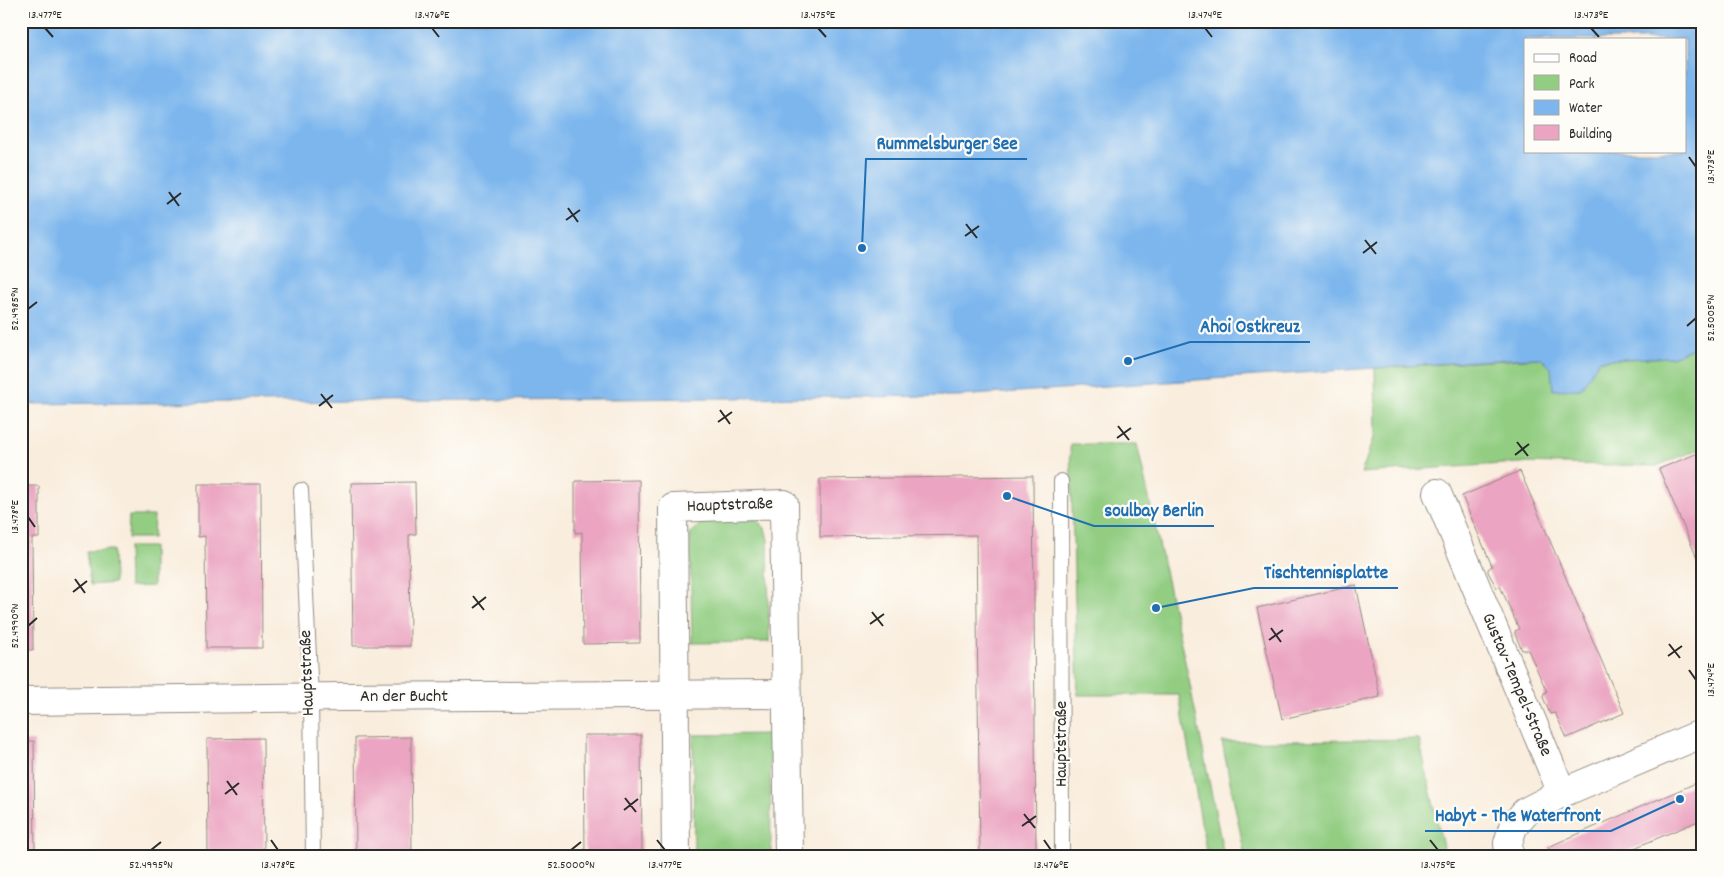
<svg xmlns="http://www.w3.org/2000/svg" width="1724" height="877" font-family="Dekko,sans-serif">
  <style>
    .green { fill: #92cd82; stroke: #5e7c56 }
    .water { fill: #7cb6ed; stroke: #54708c; fill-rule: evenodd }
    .building { fill: #eba4c1 }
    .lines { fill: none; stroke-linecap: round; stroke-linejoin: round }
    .lane-casing { stroke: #928c84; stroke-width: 16 }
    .street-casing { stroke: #928c84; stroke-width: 30 }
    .lane { stroke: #fff; stroke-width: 14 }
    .street { stroke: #fff; stroke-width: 28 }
    .ticks { fill: none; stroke: #2b2b2b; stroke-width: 2 }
    .labels { text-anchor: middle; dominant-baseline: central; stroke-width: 4.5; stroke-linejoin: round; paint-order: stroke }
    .street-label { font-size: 18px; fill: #2b2b2b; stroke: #fdfcf7 }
    .leader { fill: none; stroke: #1f6fb2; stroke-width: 2 }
    .callout-dot { fill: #1f6fb2; stroke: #fdfcf7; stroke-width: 2 }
    .callout-label { font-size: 19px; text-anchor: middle; font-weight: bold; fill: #1f6fb2; stroke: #fdfcf7; stroke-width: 4.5; stroke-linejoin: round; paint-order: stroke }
    .neatline { fill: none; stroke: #2b2b2b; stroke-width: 2 }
    .ticks-label { font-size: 12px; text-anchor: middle; fill: #2b2b2b }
  </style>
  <rect width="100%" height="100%" fill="#fdfcf7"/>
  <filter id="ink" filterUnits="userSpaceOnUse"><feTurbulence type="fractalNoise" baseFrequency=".02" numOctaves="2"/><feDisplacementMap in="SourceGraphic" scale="10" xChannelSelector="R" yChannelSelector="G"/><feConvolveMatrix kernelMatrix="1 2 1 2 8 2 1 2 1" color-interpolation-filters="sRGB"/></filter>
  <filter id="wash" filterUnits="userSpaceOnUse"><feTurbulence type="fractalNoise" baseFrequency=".0096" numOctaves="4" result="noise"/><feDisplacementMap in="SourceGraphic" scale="20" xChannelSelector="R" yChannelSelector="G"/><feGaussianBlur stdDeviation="1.12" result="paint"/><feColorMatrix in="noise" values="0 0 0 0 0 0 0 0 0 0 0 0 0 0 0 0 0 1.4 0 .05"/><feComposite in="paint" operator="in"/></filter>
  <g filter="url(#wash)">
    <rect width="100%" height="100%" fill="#f9eddd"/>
    <g class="green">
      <polygon points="1703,344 1703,448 1656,466 1518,463 1361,473 1376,433 1375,368 1541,358 1551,368 1599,360 1672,357"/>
      <polygon points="1070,444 1137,444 1188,675 1224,856 1207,856 1179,695 1078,695"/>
      <polygon points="129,516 154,516 153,538 128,538"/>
      <polygon points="706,519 755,519 765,528 768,540 769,642 692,643 690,533"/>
      <polygon points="128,547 153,547 153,586 129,587"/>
      <polygon points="113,550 114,583 90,585 86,551"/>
      <polygon points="770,734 771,856 694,856 693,735"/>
      <polygon points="1419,739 1445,856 1245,856 1222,742"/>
    </g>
    <path class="water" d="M21,21H1703V344L1672,357L1600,360L1581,389L1553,390L1551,368L1541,358L1510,359L958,396L21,404ZM1525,39H1685V151H1525Z"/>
    <g id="blocks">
      <g class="building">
        <polygon points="1703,451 1703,572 1659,469"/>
        <polygon points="1520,471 1624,713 1567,738 1555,713 1550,714 1543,697 1544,693 1547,692 1528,650 1522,650 1515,634 1515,631 1519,629 1500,586 1497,588 1488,572 1488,569 1492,566 1462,496"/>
        <polygon points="1033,476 1036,856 980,856 976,535 820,537 820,479"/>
        <polygon points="639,480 640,643 583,644 582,532 575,533 575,481"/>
        <polygon points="415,482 416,534 409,535 410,646 353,646 351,483"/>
        <polygon points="198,484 261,484 262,648 206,648 205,536 198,537"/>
        <polygon points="21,486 39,486 39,538 32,538 33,650 21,650"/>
        <polygon points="1356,585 1380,697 1282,719 1257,608"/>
        <polygon points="584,735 641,735 642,856 585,856"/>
        <polygon points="411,737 412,856 356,856 355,738"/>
        <polygon points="263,738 264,856 208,856 207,739"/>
        <polygon points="21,741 34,741 35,856 21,856"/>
        <polygon points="1703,780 1703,819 1620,854 1621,856 1552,856 1548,847"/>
        <polygon points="1703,847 1703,856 1682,856"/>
      </g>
    </g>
  </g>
  <g filter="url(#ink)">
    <use href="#blocks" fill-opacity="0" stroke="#928c84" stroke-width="1"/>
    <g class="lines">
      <g class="lane-casing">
        <g id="lane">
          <polyline points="1061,481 1062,856"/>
          <polyline points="301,490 311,698 313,856"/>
        </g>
      </g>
      <g class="street-casing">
        <g id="street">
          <polyline points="1437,493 1562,793"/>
          <polyline points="21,701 341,697 786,694"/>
          <polyline points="676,856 673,508 784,504 789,856"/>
          <polyline points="1509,856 1508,843 1513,827 1525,812 1562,793 1703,733"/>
        </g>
      </g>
      <use href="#lane" class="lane"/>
      <use href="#street" class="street"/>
    </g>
  </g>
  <path class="ticks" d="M45,28L53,37M432,28L439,37M818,28L826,37M1205,28L1212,37M1591,28L1599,37M1689,157L1696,167M169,192L179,206M167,204L181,193M568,208L578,222M566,220L580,210M966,224L977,238M965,236L979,226M1365,240L1376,254M1363,253L1377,242M28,309L37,302M1687,326L1696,318M321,394L332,408M319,406L333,395M720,410L730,424M718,422L732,412M1118,426L1129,440M1117,438L1131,428M1517,442L1528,456M1515,455L1529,444M28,517L35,527M75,579L85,593M73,592L87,581M473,596L484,610M472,608L486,597M872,612L883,626M870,624L884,614M28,626L37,618M1271,628L1281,642M1269,640L1283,630M1669,644L1680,658M1668,656L1682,646M1689,670L1696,680M227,781L237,795M225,794L239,783M625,798L636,812M624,810L638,799M1024,814L1035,828M1022,826L1036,816M271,840L278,850M657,840L665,850M1044,840L1051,850M1430,840L1438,850M151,850L161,842M571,850L581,842"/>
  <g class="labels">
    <g class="street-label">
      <text transform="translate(730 506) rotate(-2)">Hauptstraße</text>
      <text transform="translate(308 673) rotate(-92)">Hauptstraße</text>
      <text transform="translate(1516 685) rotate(67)">Gustav-Tempel-Straße</text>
      <text x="404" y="697">An der Bucht</text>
      <text transform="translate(1062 744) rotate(-90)">Hauptstraße</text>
    </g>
  </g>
  <path class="leader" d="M862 248L866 159H1027M1128 361L1190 342H1310M1007 496L1094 526H1214M1156 608L1254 588H1398M1680 799L1611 831H1425"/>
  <g class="callout-dot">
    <circle cx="862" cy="248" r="5"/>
    <circle cx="1128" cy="361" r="5"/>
    <circle cx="1007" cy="496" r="5"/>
    <circle cx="1156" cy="608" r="5"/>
    <circle cx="1680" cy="799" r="5"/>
  </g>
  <g class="callout-label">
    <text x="947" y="149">Rummelsburger See</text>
    <text x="1250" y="332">Ahoi Ostkreuz</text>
    <text x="1154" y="516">soulbay Berlin</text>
    <text x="1326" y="578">Tischtennisplatte</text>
    <text x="1518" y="821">Habyt - The Waterfront</text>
  </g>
  <rect width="1724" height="877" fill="none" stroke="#fdfcf7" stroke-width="55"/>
  <rect x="1524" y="38" width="162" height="115" fill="#fdfcf7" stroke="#a9a8a5"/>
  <rect x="1534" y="54" width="25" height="8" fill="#ffffff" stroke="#a9a8a5"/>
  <text x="1569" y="62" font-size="15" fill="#2b2b2b">Road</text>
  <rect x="1534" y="75" width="25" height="15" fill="#92cd82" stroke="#a9a8a5"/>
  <text x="1569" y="88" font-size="15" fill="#2b2b2b">Park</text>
  <rect x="1534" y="100" width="25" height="15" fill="#7cb6ed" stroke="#a9a8a5"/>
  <text x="1569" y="112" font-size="15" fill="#2b2b2b">Water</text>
  <rect x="1534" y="125" width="25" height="15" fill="#eba4c1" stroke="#a9a8a5"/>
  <text x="1569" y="138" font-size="15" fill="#2b2b2b">Building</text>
  <rect x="28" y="28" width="1668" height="822" class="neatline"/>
  <g class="ticks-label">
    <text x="45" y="18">13.477°E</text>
    <text x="432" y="18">13.476°E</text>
    <text x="818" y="18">13.475°E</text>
    <text x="1205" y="18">13.474°E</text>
    <text x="1591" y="18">13.473°E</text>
    <text transform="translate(1710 167) rotate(-90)" y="4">13.473°E</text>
    <text transform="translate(14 309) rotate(-90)" y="4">52.4985°N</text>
    <text transform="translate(1710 318) rotate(-90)" y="4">52.5005°N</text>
    <text transform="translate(14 517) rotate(-90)" y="4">13.478°E</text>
    <text transform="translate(14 626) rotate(-90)" y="4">52.4990°N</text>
    <text transform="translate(1710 680) rotate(-90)" y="4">13.474°E</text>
    <text x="151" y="868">52.4995°N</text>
    <text x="278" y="868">13.478°E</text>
    <text x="571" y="868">52.5000°N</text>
    <text x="665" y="868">13.477°E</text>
    <text x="1051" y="868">13.476°E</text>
    <text x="1438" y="868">13.475°E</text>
  </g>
</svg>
